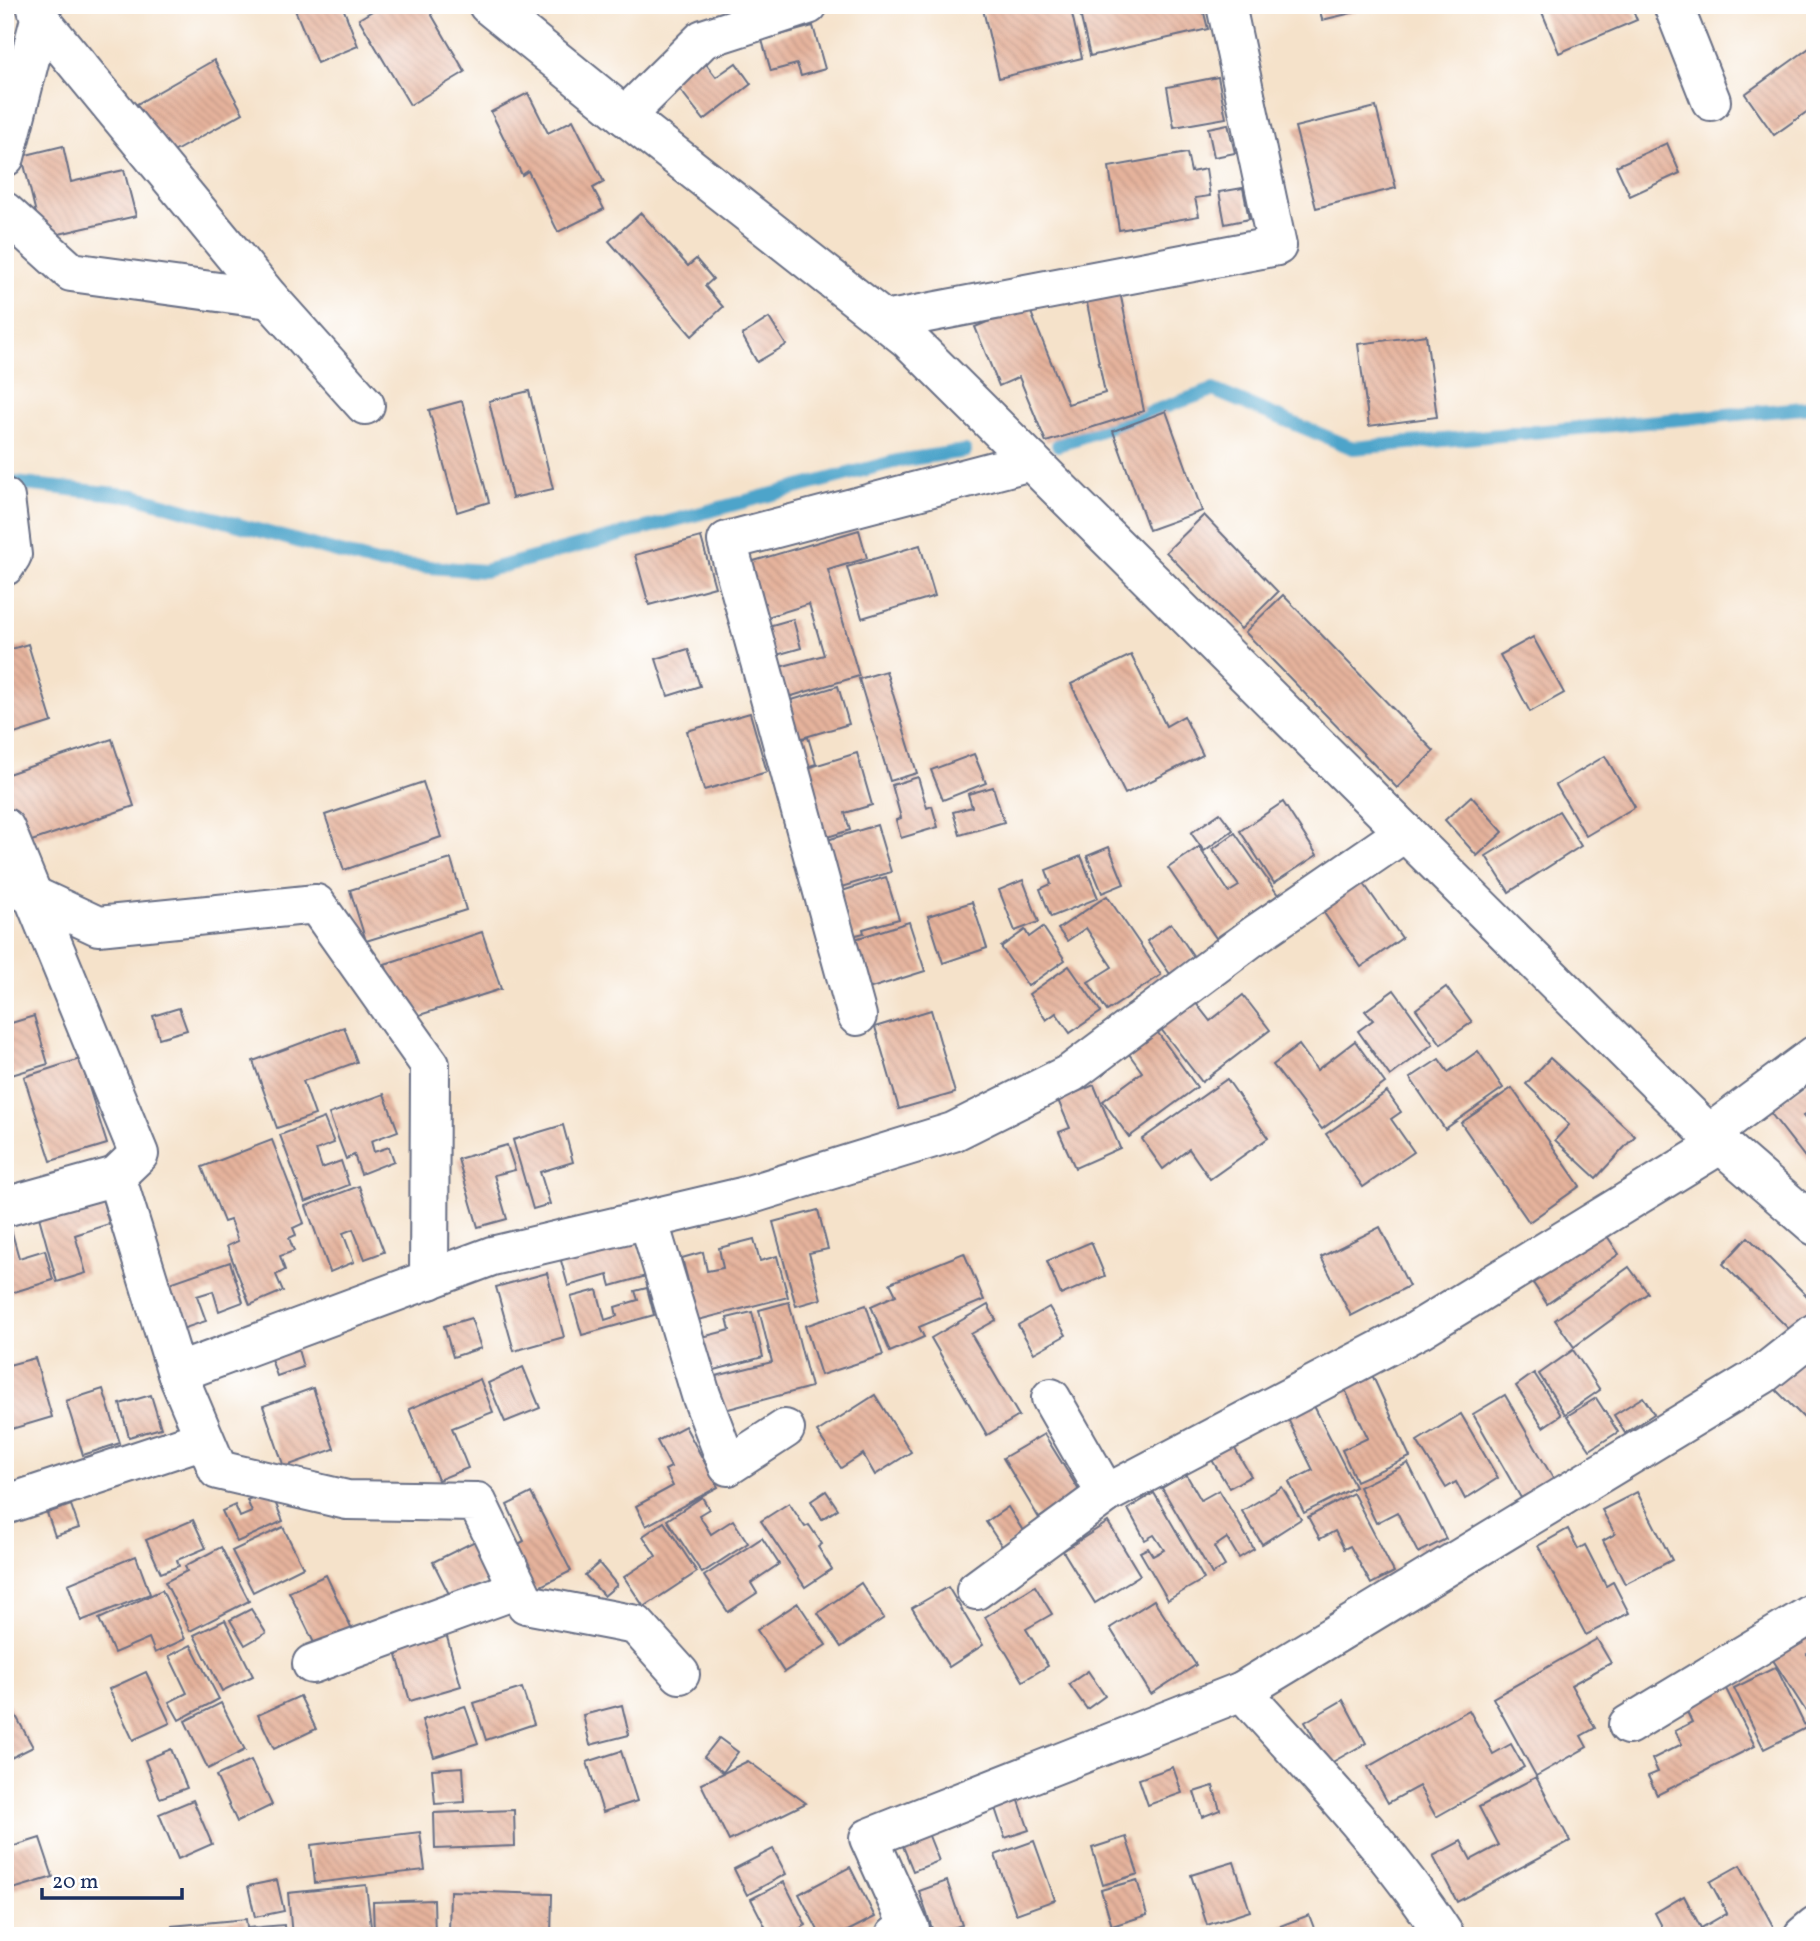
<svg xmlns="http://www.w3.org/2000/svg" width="1820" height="1941" font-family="Vollkorn,serif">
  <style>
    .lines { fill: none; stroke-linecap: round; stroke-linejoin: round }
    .stream { stroke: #4ea4ca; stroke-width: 14 }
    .building { fill: url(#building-back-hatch) }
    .minor-casing { stroke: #676e84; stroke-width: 42 }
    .tertiary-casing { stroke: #676e84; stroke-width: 42 }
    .minor { stroke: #fff; stroke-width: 38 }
    .tertiary { stroke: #fff; stroke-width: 38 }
  </style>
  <defs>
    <pattern id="building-back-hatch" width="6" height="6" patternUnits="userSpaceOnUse" patternTransform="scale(1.75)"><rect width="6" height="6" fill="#e5b29b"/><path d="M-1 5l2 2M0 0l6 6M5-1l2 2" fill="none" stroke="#c49988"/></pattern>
  </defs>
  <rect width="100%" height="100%" fill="#fff"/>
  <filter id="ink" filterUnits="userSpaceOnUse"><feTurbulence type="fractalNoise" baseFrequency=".0143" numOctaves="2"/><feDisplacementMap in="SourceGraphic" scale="14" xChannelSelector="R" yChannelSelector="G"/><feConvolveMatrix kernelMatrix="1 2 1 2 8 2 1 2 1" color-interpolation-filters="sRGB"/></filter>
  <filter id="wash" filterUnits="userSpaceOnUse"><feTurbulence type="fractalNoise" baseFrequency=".00686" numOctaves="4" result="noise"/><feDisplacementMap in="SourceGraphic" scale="28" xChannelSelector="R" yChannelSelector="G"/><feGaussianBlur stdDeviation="1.57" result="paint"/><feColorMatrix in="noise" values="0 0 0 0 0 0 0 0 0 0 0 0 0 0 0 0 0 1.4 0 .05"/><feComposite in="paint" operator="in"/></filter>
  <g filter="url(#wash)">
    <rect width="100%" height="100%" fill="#f5e2ca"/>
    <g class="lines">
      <g class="stream">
        <polyline points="1058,445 1213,390 1353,448 1815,407"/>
        <polyline points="5,482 135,496 376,563 484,571 897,461 965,451"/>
      </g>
    </g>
    <g id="blocks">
      <g class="building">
        <polygon points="293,5 342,5 358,46 317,63"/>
        <polygon points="382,5 426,5 465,72 410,105 359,19"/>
        <polygon points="982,5 1070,5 1082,58 999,78"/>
        <polygon points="1078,5 1202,5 1208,29 1090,56"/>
        <polygon points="1319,5 1355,5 1356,12 1322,20"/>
        <polygon points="1539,5 1631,5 1637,20 1559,53"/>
        <polygon points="813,26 825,69 801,76 797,64 771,71 762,40"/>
        <polygon points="1815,44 1815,106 1774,135 1745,94"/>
        <polygon points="700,56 716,77 736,63 751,84 704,120 671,78"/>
        <polygon points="214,60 243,113 161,159 132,107"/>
        <polygon points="1218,77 1226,118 1174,127 1167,87"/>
        <polygon points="528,93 548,133 573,120 604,182 593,188 604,209 558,232 528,171 522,175 491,112"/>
        <polygon points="1376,107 1396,188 1316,208 1295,127"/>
        <polygon points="1228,124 1235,153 1214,157 1208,128"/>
        <polygon points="1667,143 1680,173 1630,196 1616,166"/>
        <polygon points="63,146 71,182 124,170 136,216 42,238 22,156"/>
        <polygon points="1187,153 1191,172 1206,169 1210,196 1195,198 1199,216 1119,230 1109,167"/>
        <polygon points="1243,188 1249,219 1225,224 1219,192"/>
        <polygon points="641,213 688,266 696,259 713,279 705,286 723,307 692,336 609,241"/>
        <polygon points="1119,287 1144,411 1046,442 1019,377 999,386 975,327 1028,305 1068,404 1105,393 1085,293"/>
        <polygon points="769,318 786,345 757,362 742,335"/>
        <polygon points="1426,335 1437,417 1369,426 1358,344"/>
        <polygon points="529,391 553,489 512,498 489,401"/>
        <polygon points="462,401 489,502 457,512 429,410"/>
        <polygon points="1166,411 1202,511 1149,530 1113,431"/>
        <polygon points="1204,515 1278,592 1241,629 1166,552"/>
        <polygon points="859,530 867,558 828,570 859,676 785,698 776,668 824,655 809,604 764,618 747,563"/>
        <polygon points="701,537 715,587 649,605 635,555"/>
        <polygon points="920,545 935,596 862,618 847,567"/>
        <polygon points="1283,595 1434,751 1397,788 1245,632"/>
        <polygon points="793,619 801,648 773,656 765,627"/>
        <polygon points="1533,637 1564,693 1530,712 1500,655"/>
        <polygon points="28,644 52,722 5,737 5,651"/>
        <polygon points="688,649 700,686 668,696 656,659"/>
        <polygon points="1131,655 1166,726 1184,716 1203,755 1125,794 1071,684"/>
        <polygon points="886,671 917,773 890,781 859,679"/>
        <polygon points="838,686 849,724 792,741 782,703"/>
        <polygon points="750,713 767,772 704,790 687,731"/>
        <polygon points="808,737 816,764 801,769 793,742"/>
        <polygon points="112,739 134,806 20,845 5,801 5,775"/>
        <polygon points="857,753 872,805 845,813 850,830 821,839 801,770"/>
        <polygon points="974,754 986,783 943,800 931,770"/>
        <polygon points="1605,756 1635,807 1586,836 1556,785"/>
        <polygon points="918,777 927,808 932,806 938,827 901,838 896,820 901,818 892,785"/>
        <polygon points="423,782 441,837 344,870 325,815"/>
        <polygon points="993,787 1004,822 960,835 953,812 972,807 968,794"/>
        <polygon points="1471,796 1503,832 1477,856 1445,820"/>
        <polygon points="1283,802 1317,855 1274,883 1240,831"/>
        <polygon points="1559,811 1581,846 1509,892 1486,856"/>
        <polygon points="1220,813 1233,830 1204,851 1191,833"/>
        <polygon points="877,825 891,872 838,888 824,841"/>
        <polygon points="1235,833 1278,895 1216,938 1168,868 1199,847 1229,892 1239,886 1213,849"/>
        <polygon points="1109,847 1124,884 1102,893 1087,856"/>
        <polygon points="1081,856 1098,898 1051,917 1040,889 1051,884 1046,870"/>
        <polygon points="451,859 466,910 366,941 350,890"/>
        <polygon points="886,877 899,919 863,929 864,933 852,936 839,892"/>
        <polygon points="1023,880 1039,922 1015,931 999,890"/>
        <polygon points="1362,881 1402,938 1361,967 1322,910"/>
        <polygon points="1107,896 1161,975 1107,1011 1088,982 1112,967 1086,928 1067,941 1058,929"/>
        <polygon points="972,902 987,948 943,963 928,916"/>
        <polygon points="909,922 925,971 868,989 852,940"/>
        <polygon points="1171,923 1194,957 1170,974 1147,941"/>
        <polygon points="1043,927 1065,960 1028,986 1001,947 1025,930 1029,937"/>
        <polygon points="482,932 501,989 404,1020 385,964"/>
        <polygon points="1069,966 1101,1012 1070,1033 1056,1013 1046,1020 1029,994"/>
        <polygon points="1446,987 1472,1022 1441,1044 1416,1009"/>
        <polygon points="1394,990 1433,1044 1390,1076 1358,1031 1373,1020 1365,1011"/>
        <polygon points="1243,995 1270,1030 1202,1082 1157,1024 1191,997 1210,1021"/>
        <polygon points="179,1008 187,1030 159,1038 153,1016"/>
        <polygon points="931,1010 955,1093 899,1109 875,1027"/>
        <polygon points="34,1016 48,1064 5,1077 5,1025"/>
        <polygon points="1153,1026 1197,1087 1129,1137 1103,1101 1142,1072 1124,1047"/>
        <polygon points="344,1027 357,1062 303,1081 315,1115 277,1128 253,1061"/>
        <polygon points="1355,1041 1385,1083 1322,1129 1273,1065 1299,1045 1317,1070"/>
        <polygon points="1478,1051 1503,1088 1445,1129 1410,1078 1439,1059 1448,1072"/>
        <polygon points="1550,1058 1635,1136 1596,1178 1555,1140 1569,1125 1526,1084"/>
        <polygon points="80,1059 107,1144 51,1161 24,1077"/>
        <polygon points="1815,1076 1815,1107 1803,1116 1815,1131 1815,1170 1769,1111"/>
        <polygon points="1227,1079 1268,1138 1210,1179 1189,1149 1163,1169 1142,1139"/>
        <polygon points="1094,1085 1120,1148 1075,1168 1059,1132 1070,1128 1058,1100"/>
        <polygon points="1512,1088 1580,1186 1529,1222 1461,1123"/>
        <polygon points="1387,1092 1401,1112 1391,1119 1414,1152 1363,1187 1326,1134"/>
        <polygon points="384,1094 398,1131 371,1141 374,1152 389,1147 394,1161 361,1174 354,1155 346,1159 329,1114"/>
        <polygon points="324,1118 334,1143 316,1150 322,1168 341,1161 349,1185 305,1202 280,1135"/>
        <polygon points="563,1125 573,1162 540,1172 550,1204 533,1209 513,1140"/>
        <polygon points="272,1140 304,1223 293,1228 296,1235 289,1238 294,1251 280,1256 285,1270 276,1275 283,1291 250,1305 227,1246 238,1241 230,1220 224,1222 202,1167"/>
        <polygon points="507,1145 515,1170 494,1175 507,1219 478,1227 458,1159"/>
        <polygon points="359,1186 384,1252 365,1259 353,1229 343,1233 354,1262 330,1272 306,1206"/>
        <polygon points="102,1198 109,1224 75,1235 86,1273 57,1282 39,1217"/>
        <polygon points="818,1210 828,1249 809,1253 821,1299 796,1306 773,1222"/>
        <polygon points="1380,1227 1409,1286 1351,1316 1321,1257"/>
        <polygon points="1601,1227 1619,1254 1547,1304 1529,1277"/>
        <polygon points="11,1229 19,1258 45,1250 53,1280 11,1293 5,1273 5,1231"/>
        <polygon points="634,1237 646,1276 611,1286 608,1275 568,1286 560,1257"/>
        <polygon points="1748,1237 1815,1304 1815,1307 1791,1331 1723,1264"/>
        <polygon points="754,1239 760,1261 777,1256 788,1297 698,1320 682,1258 703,1252 707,1271 723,1268 719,1248"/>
        <polygon points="1091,1242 1105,1276 1061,1295 1047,1261"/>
        <polygon points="964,1253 984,1300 919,1327 924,1337 890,1352 871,1306 896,1295 890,1283"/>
        <polygon points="230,1262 243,1302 219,1311 213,1291 197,1296 206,1321 182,1329 167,1284"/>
        <polygon points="1629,1267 1648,1293 1574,1347 1555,1320"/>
        <polygon points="547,1273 564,1337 514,1351 496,1287"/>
        <polygon points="647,1288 654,1315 582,1335 571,1297 597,1290 605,1320 617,1316 615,1307 638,1300 635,1291"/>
        <polygon points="789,1302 811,1387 721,1411 712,1377 772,1362 759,1310"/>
        <polygon points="866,1305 883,1355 821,1375 805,1326"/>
        <polygon points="988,1305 996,1320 971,1334 1019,1416 987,1435 931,1338"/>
        <polygon points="1049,1307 1066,1335 1034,1353 1018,1325"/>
        <polygon points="752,1312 763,1357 711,1371 702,1337 730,1330 727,1318"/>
        <polygon points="471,1318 481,1348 453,1357 444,1326"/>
        <polygon points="297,1346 303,1367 277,1376 270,1356"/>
        <polygon points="1815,1349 1815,1429 1773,1387"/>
        <polygon points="1573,1350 1600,1390 1565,1414 1539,1374"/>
        <polygon points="35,1358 52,1417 5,1431 5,1398 9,1396 5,1383 5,1366"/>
        <polygon points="1368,1366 1410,1457 1356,1481 1342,1450 1368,1438 1340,1379"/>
        <polygon points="523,1367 540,1408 505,1422 488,1383"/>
        <polygon points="1534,1373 1561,1415 1543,1427 1516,1386"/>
        <polygon points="480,1379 493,1412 452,1428 468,1468 438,1480 409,1409"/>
        <polygon points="313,1388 334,1449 284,1467 263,1406"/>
        <polygon points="103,1389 120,1443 83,1455 66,1401"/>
        <polygon points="151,1395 161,1428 129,1437 120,1404"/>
        <polygon points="875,1395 911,1452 875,1475 863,1454 841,1468 817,1432"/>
        <polygon points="1505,1395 1554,1480 1521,1498 1473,1414"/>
        <polygon points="1309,1396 1355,1487 1304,1513 1289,1482 1313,1470 1283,1409"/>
        <polygon points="1643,1397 1654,1414 1625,1433 1614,1415"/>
        <polygon points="1596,1398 1618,1432 1590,1450 1567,1416"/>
        <polygon points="1461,1414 1498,1478 1465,1499 1456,1482 1446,1488 1417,1441"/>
        <polygon points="685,1426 718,1487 646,1526 636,1506 673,1486 665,1470 671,1467 657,1441"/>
        <polygon points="1044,1434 1080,1492 1056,1523 1050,1511 1039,1518 1003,1458"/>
        <polygon points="1231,1442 1251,1476 1229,1488 1209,1455"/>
        <polygon points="1408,1463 1446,1539 1418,1553 1397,1512 1376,1523 1359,1487"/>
        <polygon points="1186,1474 1201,1500 1219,1490 1254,1549 1239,1558 1227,1538 1214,1547 1225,1566 1212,1574 1162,1488"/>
        <polygon points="1282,1487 1301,1519 1262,1544 1242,1511"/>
        <polygon points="270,1490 283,1521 237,1542 222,1511 235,1505 240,1517 252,1512 247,1500"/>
        <polygon points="826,1491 838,1509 822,1519 811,1501"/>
        <polygon points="1637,1492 1672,1560 1625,1584 1603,1541 1615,1534 1602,1510"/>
        <polygon points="531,1493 571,1571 533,1590 511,1548 524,1541 507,1505"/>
        <polygon points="1154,1493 1204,1579 1168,1600 1140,1552 1148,1548 1153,1556 1164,1550 1154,1535 1145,1540 1128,1509"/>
        <polygon points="1353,1493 1394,1572 1371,1584 1350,1546 1344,1549 1335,1531 1320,1539 1308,1517"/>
        <polygon points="702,1497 709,1509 699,1515 711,1534 733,1520 748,1543 702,1573 667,1520"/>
        <polygon points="789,1503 805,1527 809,1525 822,1544 818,1547 832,1569 805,1587 761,1521"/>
        <polygon points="71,1505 79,1528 55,1536 47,1513"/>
        <polygon points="1008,1507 1025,1534 1003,1548 986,1522"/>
        <polygon points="193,1520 206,1548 177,1560 179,1566 161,1573 146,1540"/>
        <polygon points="664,1522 697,1572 644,1607 624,1577 656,1556 643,1536"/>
        <polygon points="1108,1522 1140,1575 1095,1603 1063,1551"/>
        <polygon points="283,1527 303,1567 253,1592 232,1551"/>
        <polygon points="1568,1529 1578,1549 1585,1545 1606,1586 1613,1582 1629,1613 1586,1635 1538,1546"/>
        <polygon points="762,1538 779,1564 751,1583 757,1593 728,1612 704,1576"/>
        <polygon points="475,1541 492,1578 451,1598 433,1562"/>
        <polygon points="221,1547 249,1601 190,1631 165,1582 187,1571 185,1566"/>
        <polygon points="136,1556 150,1594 81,1621 68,1584"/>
        <polygon points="599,1563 617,1585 604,1596 585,1575"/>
        <polygon points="326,1575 353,1632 317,1649 289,1592"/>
        <polygon points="861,1583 884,1618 841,1647 818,1613"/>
        <polygon points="1035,1586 1052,1614 1026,1629 1048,1666 1023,1681 985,1617"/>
        <polygon points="948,1587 983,1645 949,1667 912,1608"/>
        <polygon points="162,1590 185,1639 155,1653 149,1638 114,1653 99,1619"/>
        <polygon points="1154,1600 1196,1665 1151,1694 1110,1628"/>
        <polygon points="798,1603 826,1645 784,1672 757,1630"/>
        <polygon points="251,1609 266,1633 245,1645 230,1620"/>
        <polygon points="225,1620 253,1676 222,1691 194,1635"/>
        <polygon points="445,1630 461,1686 410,1701 394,1645"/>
        <polygon points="1810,1631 1815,1639 1815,1649 1807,1654 1815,1665 1815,1712 1809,1716 1771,1657"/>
        <polygon points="1597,1639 1611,1663 1571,1685 1595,1728 1581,1736 1587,1747 1536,1776 1493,1698"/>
        <polygon points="191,1645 219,1699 179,1720 169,1702 187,1693 169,1656"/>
        <polygon points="1776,1667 1806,1728 1764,1749 1734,1688"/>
        <polygon points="1088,1671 1105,1696 1087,1709 1069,1684"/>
        <polygon points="146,1672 170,1723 133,1740 109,1689"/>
        <polygon points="1724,1685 1755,1746 1657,1795 1648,1776 1658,1772 1652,1759 1682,1744 1675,1731 1692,1722 1684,1706"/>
        <polygon points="522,1688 534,1724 486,1740 474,1703"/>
        <polygon points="5,1696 33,1747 5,1761"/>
        <polygon points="300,1696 316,1729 274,1749 258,1715"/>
        <polygon points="1343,1700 1366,1743 1329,1764 1305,1722"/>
        <polygon points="221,1703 245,1750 208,1769 185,1721"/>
        <polygon points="622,1705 629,1735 590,1745 583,1715"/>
        <polygon points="465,1706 478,1743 434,1757 422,1720"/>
        <polygon points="1469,1710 1493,1754 1511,1744 1524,1767 1436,1817 1419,1786 1388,1803 1368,1767"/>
        <polygon points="719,1738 738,1752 723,1772 704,1757"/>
        <polygon points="171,1749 187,1788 160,1798 145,1760"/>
        <polygon points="621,1751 637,1801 603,1812 587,1762"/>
        <polygon points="251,1760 272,1805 237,1822 216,1776"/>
        <polygon points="748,1761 806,1803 729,1841 701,1784"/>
        <polygon points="463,1767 465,1802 435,1804 432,1769"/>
        <polygon points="1173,1767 1182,1793 1148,1805 1139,1779"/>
        <polygon points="1536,1777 1570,1841 1457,1902 1433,1856 1461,1841 1471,1860 1499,1845 1479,1807"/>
        <polygon points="1213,1786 1220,1810 1202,1817 1194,1792"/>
        <polygon points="1016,1792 1029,1830 1005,1838 992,1799"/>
        <polygon points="193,1800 212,1844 178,1859 159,1814"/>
        <polygon points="514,1810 515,1846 435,1849 434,1813"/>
        <polygon points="925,1826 939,1861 913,1871 899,1836"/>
        <polygon points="420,1832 425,1870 315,1883 311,1845"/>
        <polygon points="1126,1837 1138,1874 1103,1885 1092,1848"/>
        <polygon points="40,1838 53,1877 13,1889 5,1862 5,1849"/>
        <polygon points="1034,1841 1055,1900 1016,1914 995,1855"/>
        <polygon points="773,1849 786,1874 747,1895 734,1869"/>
        <polygon points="1234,1862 1250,1911 1207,1925 1191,1875"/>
        <polygon points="1740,1865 1774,1928 1759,1936 1667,1936 1655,1913 1684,1896 1701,1928 1727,1913 1710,1882"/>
        <polygon points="850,1867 875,1917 838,1936 821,1936 799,1894"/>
        <polygon points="277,1880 284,1911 255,1917 248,1886"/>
        <polygon points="1137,1880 1147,1915 1112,1926 1101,1890"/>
        <polygon points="947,1881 962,1925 934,1934 919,1891"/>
        <polygon points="784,1882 806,1925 786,1936 770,1936 751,1899"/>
        <polygon points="366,1885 372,1935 292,1936 288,1893"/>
        <polygon points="450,1891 552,1894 551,1936 449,1936"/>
        <polygon points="434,1900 435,1936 374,1936 373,1902"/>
        <polygon points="1309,1915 1317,1936 1283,1936 1280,1926"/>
        <polygon points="246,1919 247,1928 284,1925 285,1936 173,1936 172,1926"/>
      </g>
    </g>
  </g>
  <g filter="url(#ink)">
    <use href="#blocks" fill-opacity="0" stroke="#676e84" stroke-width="2"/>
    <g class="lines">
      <g class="minor-casing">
        <g id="minor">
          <polyline points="1673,5 1711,101"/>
          <polyline points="40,19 270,299 365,405"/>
          <polyline points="625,116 703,39 808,5"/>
          <polyline points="5,157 40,19 36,5"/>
          <polyline points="5,212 71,272 270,299"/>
          <polyline points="885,321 1277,246 1226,5"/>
          <polyline points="5,498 12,555 5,566"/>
          <polyline points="5,828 139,1154 116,1176 177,1373 218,1470 347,1500 477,1502 526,1604 636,1625 680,1674"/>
          <polyline points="23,891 98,926 316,904 430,1065 429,1280"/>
          <polyline points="857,1016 727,541 1031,461"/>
          <polyline points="1709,1134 1815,1055"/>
          <polyline points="5,1207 116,1176"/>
          <polyline points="648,1219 701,1395 728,1466 785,1429"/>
          <polyline points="177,1373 492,1256 742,1197 953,1132 1071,1073 1255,935 1405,832"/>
          <polyline points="1051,1398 1106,1494"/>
          <polyline points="5,1505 204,1439"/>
          <polyline points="976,1590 1106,1494 1418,1330 1721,1144"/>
          <polyline points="312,1664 518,1589"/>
          <path d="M1242,1691C1313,1770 1387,1847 1445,1936"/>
          <polyline points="1628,1725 1815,1612"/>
          <polyline points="895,1936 910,1929 869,1838 1242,1691 1762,1375 1815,1333"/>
          <polyline points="1803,1936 1815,1926"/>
        </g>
      </g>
      <g class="tertiary-casing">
        <polyline id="tertiary" points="488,5 625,116 908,339 1709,1134 1815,1226"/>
      </g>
      <use href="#minor" class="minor"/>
      <use href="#tertiary" class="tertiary"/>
    </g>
  </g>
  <rect width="1820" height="1941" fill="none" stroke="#fff" stroke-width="28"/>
  <path d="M42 1888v10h140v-10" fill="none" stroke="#1b2f5e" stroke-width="3.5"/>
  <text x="52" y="1888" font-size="21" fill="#1b2f5e" stroke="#ffffff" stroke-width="5" paint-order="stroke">20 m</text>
</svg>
